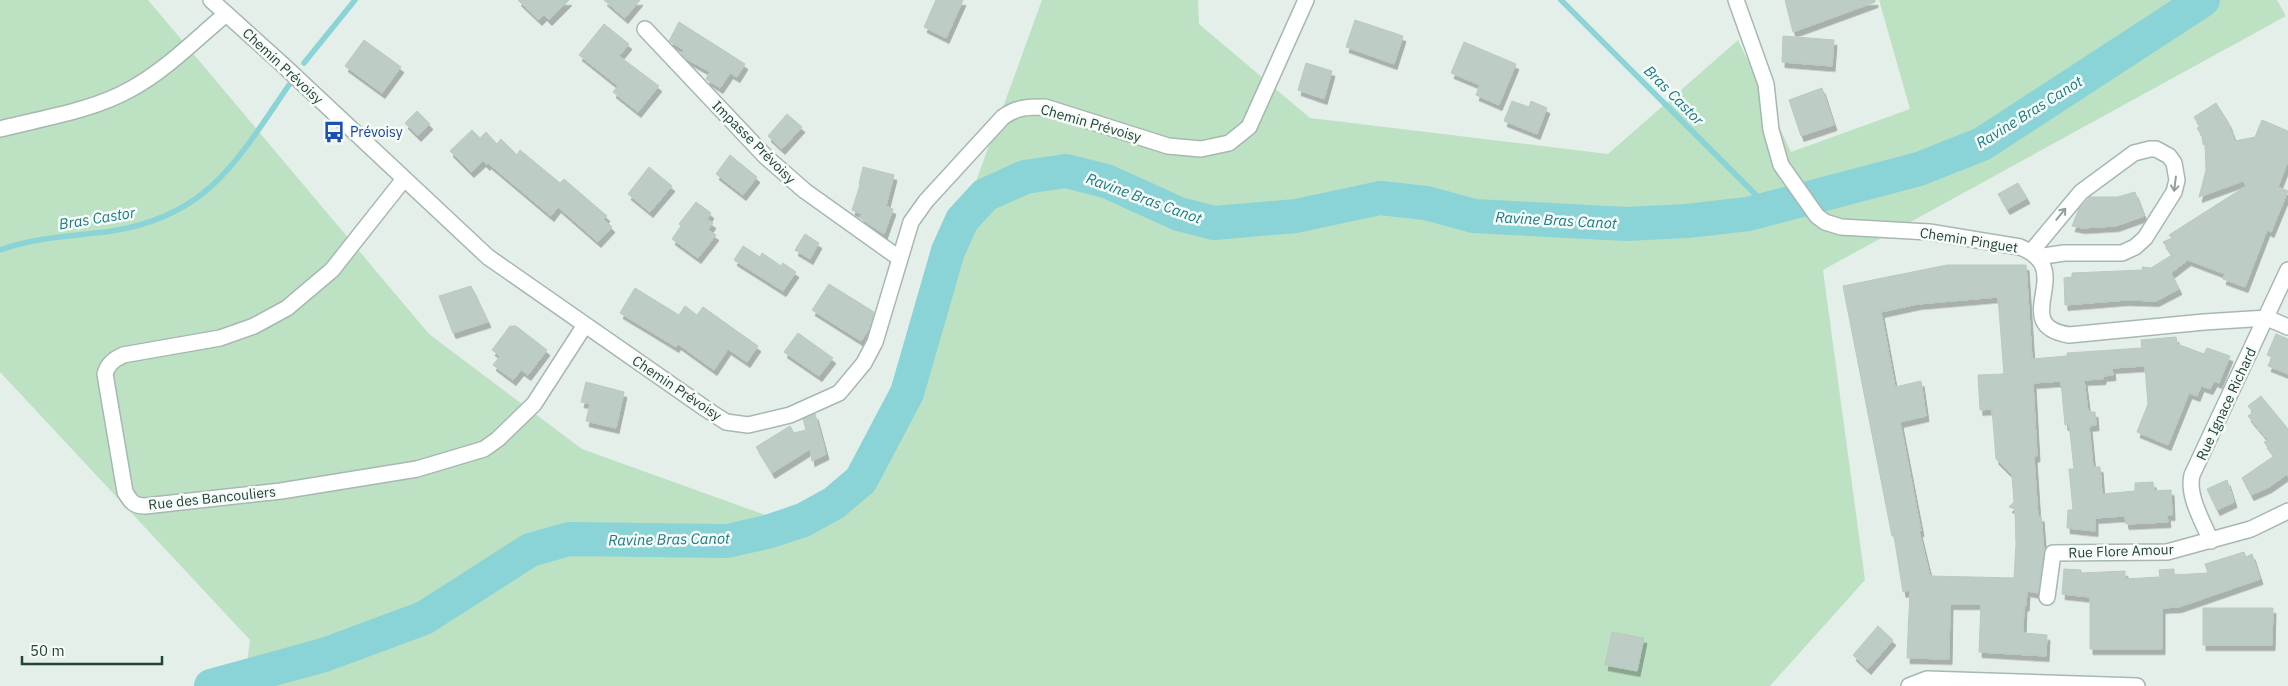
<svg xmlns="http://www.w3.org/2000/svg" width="2288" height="686" font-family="'IBM Plex Sans',sans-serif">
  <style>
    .green { fill: #bde1c3 }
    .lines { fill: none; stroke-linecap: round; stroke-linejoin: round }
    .stream { stroke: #8ad3d7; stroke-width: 5.5 }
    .river { stroke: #8ad3d7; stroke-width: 34 }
    .building { fill: #bdcdc5; stroke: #b7cac0; fill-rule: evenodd; filter: url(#shadow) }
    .minor-casing { stroke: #a7b8b1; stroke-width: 18 }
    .minor { stroke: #fff; stroke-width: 15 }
    .oneway { stroke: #90a19b }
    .labels { text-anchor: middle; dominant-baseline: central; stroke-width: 5; stroke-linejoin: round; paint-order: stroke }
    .street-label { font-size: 14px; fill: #224337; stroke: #f6fbf8 }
    .transit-label { font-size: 14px; fill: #164399; stroke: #f6fbf8; text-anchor: start }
    .water-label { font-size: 15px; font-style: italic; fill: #177c85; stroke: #f6fbf8 }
  </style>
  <defs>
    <filter id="shadow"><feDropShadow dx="3" dy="5.5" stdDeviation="0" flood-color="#0004"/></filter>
  </defs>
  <rect width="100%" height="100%" fill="#e5efea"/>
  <polygon class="green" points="0,0 148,0 429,334 582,449 768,516 838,488 916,346 1042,0 1198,0 1199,24 1310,118 1608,154 1738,40 1791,152 1910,109 1879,0 2277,0 2286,16 1823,270 1865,580 1770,686 244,686 250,640 0,372"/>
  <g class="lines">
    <g class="stream">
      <polyline points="1561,0 1768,207"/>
      <polyline points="304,63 355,0"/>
      <path d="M0,250C36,237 74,236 112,231C209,216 238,159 289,85"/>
    </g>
    <polyline class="river" points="211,686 324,655 424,618 530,550 569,539 727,541 767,532 803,520 834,503 861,480 907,393 948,251 962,220 985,195 1025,177 1066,171 1106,181 1179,214 1214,223 1296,216 1380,198 1426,203 1474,216 1626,224 1687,221 1748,214 1919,169 1982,144 2203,0"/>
  </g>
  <g class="building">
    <polygon points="518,0 569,0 549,20 544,15 539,20"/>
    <polygon points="604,0 640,0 625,18"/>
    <polygon points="936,0 963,0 946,38 924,27"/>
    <polygon points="1785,0 1875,0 1875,2 1793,32"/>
    <polygon points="1355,20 1403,36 1394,64 1346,47"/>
    <polygon points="679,22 745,64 737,77 730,73 720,88 706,79 710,72 685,58 681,54 684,50 669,41"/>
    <polygon points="604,24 629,44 619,56 659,86 638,112 613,92 618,86 579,55"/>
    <polygon points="1783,36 1834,40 1832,66 1782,62"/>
    <polygon points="364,40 401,67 382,93 345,66"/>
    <polygon points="1464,42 1516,64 1499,105 1476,95 1480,85 1451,73"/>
    <polygon points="1306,63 1332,71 1324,99 1298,90"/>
    <polygon points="1822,88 1834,125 1801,136 1789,100"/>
    <polygon points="1512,101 1529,107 1531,101 1547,108 1537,134 1504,121"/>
    <polygon points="2216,103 2228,122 2235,141 2255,137 2262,120 2288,131 2288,161 2278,187 2288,191 2271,232 2267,230 2245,287 2223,279 2225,274 2188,260 2171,273 2179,289 2156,301 2126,300 2065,305 2064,278 2072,277 2072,273 2143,270 2142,267 2151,268 2172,255 2163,242 2172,238 2169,235 2246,186 2243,181 2199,197 2206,170 2205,144 2203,145 2202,136 2197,128 2200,127 2194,117"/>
    <polygon points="417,111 430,124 418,136 405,123"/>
    <polygon points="787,114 802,127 782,149 768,136"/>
    <polygon points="472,130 480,138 486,132 497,144 501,139 517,155 520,150 560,183 564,179 607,216 604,219 612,227 598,242 558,207 551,216 488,163 487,165 483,161 471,172 450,151"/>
    <polygon points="730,155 757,177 743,195 716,174"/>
    <polygon points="649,167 672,186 650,212 628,194"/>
    <polygon points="863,167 894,175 886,206 893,209 884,234 860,218 862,214 852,210 860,185 859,184"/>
    <polygon points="2018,183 2027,198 2007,209 1998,194"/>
    <polygon points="2135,192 2144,216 2116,226 2082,228 2072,226 2079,209 2090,197 2118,197"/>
    <polygon points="696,202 711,213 707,219 713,223 708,230 716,235 698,258 672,239 681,226 679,224"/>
    <polygon points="805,234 819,243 810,259 795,250"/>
    <polygon points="743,246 760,257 762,253 781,266 783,263 796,272 783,291 734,260"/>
    <path d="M1947,265H2026L2032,359L2067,356V353L2142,348L2141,340L2176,337L2177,344L2204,354L2207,348L2230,356L2219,383L2214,381L2210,389L2201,386L2197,396L2189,393L2168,445L2137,432L2148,404L2145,366L2112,368L2113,375L2103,376V379L2084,380L2088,412H2095L2096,425L2089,426L2093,467H2100L2102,494L2135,491V483L2153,482L2154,491L2171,490L2172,515H2167L2168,522L2126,524L2125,516L2095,518V531L2067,528L2068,510H2073L2069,469H2074L2069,424L2065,425L2061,381L2033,383L2037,456L2034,457L2038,517L2041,516L2044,552L2038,593L2027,591L2026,606L2024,605L2023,633L2047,635L2046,656L1979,652L1981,604H1950L1949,659L1907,658L1910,590L1903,592L1894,536H1892L1843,286ZM1998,297L2004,374L1978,375L1980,410L1992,409L1996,459L2012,475L2014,502L2009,507L2015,509L2016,544L2014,578L1930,576L1919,531H1921L1900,422L1926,416L1921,381L1895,387L1881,312L1918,304Z"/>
    <polygon points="829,284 874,312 869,329 861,341 812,310"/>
    <polygon points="471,286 488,322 453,333 439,296"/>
    <polygon points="635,288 679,315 685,306 697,315 703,307 758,346 747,362 728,349 714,370 678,344 676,347 620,313"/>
    <polygon points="510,326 516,326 547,350 528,375 521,370 513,380 493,365 500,356 492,350"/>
    <polygon points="798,333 833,358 819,376 784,352"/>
    <polygon points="2276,334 2288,339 2288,374 2268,366 2272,357 2267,355"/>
    <polygon points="586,382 624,392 616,428 586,421 590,404 581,402"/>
    <polygon points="2261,396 2288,429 2288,477 2286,475 2269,487 2251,495 2242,478 2274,456 2264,442 2268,440 2248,416 2253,412 2248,406"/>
    <polygon points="815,414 826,454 812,461 810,449 772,473 756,447 790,426 794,433 806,430 803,419"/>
    <polygon points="2227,480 2234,502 2217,510 2207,489"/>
    <polygon points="2244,552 2246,557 2252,554 2260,579 2179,607 2162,608 2162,649 2090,649 2090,597 2062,594 2064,569 2081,570 2081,573 2125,571 2125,579 2160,577 2159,570 2174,569 2174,575 2208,573 2205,564"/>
    <polygon points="2203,608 2273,608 2272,645 2203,645"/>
    <polygon points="1878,626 1893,640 1868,669 1853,655"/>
    <polygon points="1612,632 1644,638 1637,671 1605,665"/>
  </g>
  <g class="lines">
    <g class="minor-casing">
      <g id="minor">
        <path d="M211,0L283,65L488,257L706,409L726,422L748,425L790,415L839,393L864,363L875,342L911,222L926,201L1003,117C1017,107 1028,107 1045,107L1168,146L1201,149L1229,143L1249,127L1306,0"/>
        <path d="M1736,0L1766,84L1771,130L1781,165L1817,216L1825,222L1841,227L1929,232L2020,247C2029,251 2037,255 2042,264C2055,290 2019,327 2069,335L2204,322L2267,318L2288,327"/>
        <polyline points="645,29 766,157 805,191 899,258"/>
        <path d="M0,129C43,118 92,111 131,89C166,70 196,39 226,14"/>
        <path d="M404,179L332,270L287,308L254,326L220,338L123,355C113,360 108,364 105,374L125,492C131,502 134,506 145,506L281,491L417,469L484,449L498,439L534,404L585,325"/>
        <polyline points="2031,252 2081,192 2134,153 2150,149 2156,149 2169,156 2174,163 2177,180 2174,192 2145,238 2135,247 2122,253 2064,253 2037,257"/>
        <path d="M2211,541C2203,522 2187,496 2192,475L2288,270"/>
        <polyline points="2047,597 2053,553 2167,552 2251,529 2288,511"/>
        <polyline points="1909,686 1927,679 2137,686"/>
      </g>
    </g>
    <use href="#minor" class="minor"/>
  </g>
  <defs><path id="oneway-shaft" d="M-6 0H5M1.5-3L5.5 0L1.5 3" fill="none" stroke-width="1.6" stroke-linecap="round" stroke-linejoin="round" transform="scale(1.25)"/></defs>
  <g class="oneway">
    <use href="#oneway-shaft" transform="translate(2175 184) rotate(97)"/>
    <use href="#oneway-shaft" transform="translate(2061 214) rotate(-51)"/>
  </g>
  <defs>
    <g id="bus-bare" transform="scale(1.725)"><path d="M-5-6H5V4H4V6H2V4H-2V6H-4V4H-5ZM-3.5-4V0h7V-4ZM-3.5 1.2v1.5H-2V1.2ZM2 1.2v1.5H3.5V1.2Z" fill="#1a4fb4" stroke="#f6fbf8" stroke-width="2.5" paint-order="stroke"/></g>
  </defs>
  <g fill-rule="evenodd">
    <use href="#bus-bare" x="334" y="132"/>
  </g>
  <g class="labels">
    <g class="street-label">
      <text transform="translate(283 66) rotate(43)">Chemin Prévoisy</text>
      <text transform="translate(1091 123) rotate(16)">Chemin Prévoisy</text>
      <text transform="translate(754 142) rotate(45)">Impasse Prévoisy</text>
      <text transform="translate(1969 240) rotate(9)">Chemin Pinguet</text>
      <text transform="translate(677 388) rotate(34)">Chemin Prévoisy</text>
      <text transform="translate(2226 404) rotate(-65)">Rue Ignace Richard</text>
      <text transform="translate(212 498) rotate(-6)">Rue des Bancouliers</text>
      <text transform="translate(2121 551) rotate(-2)">Rue Flore Amour</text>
    </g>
    <g class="transit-label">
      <text x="350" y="132">Prévoisy</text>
    </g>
    <g class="water-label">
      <text transform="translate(1674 95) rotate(45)">Bras Castor</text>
      <text transform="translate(2029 112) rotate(-32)">Ravine Bras Canot</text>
      <text transform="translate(1144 198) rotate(20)">Ravine Bras Canot</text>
      <text transform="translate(97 218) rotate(-9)">Bras Castor</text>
      <text transform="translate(1556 220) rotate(3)">Ravine Bras Canot</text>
      <text transform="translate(669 539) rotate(-1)">Ravine Bras Canot</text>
    </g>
  </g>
  <path d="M22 656v8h140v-8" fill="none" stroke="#224337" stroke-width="2.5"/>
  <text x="30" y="656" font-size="15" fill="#224337" stroke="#f6fbf8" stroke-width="4" paint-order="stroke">50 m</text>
</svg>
